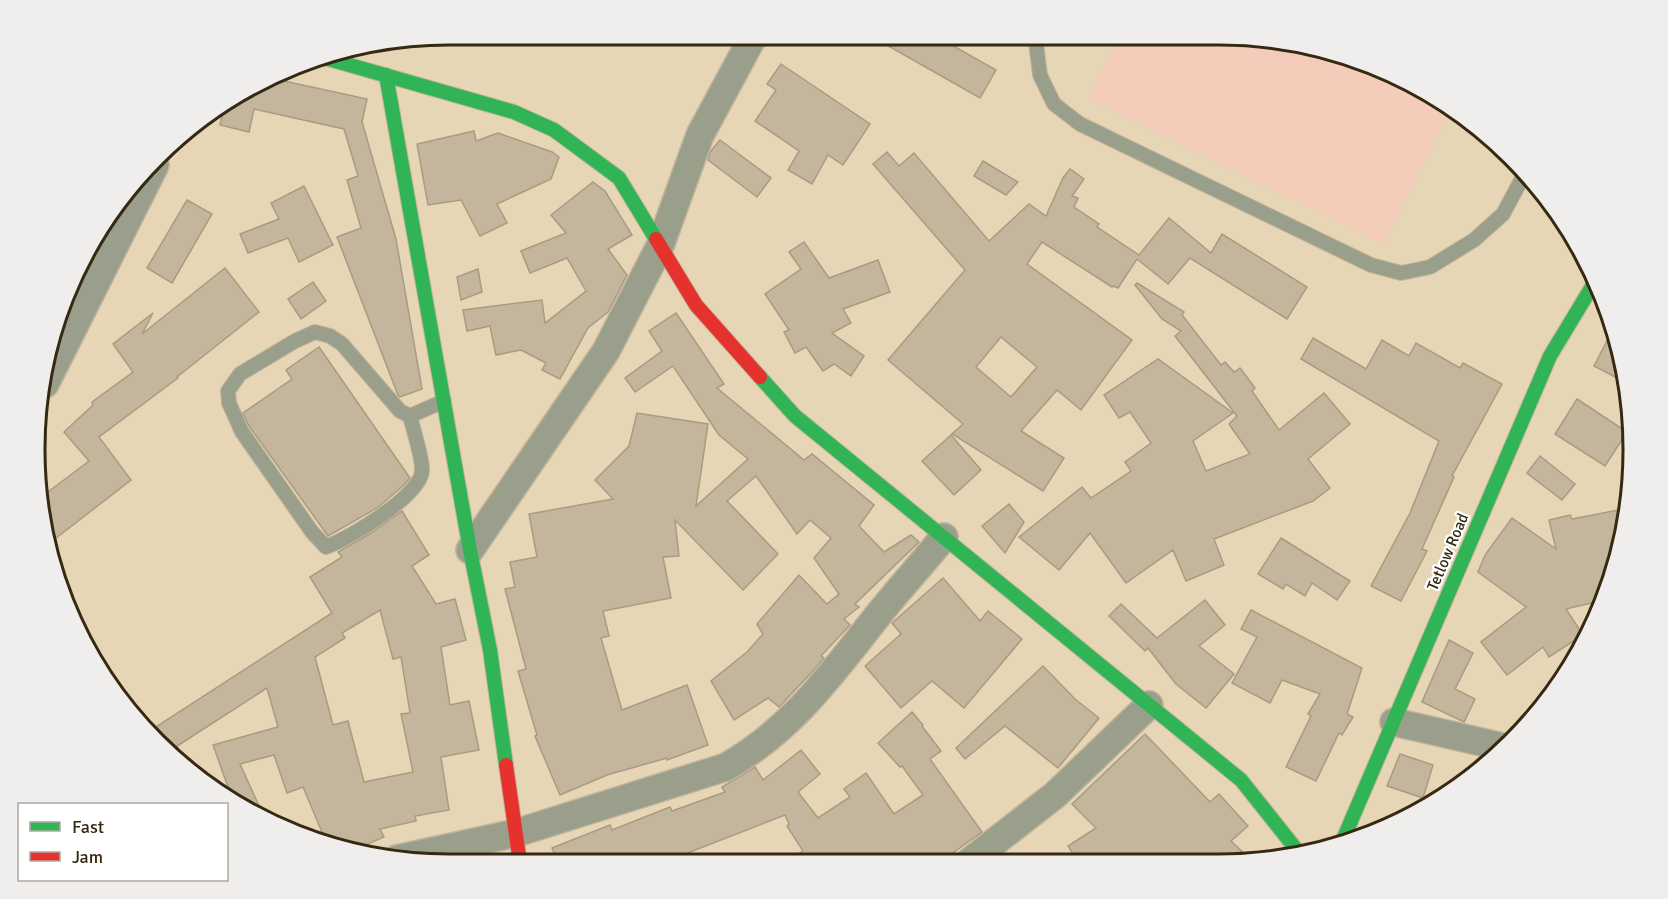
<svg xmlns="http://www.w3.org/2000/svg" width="1668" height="899" font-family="Signika,sans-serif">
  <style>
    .green { fill: #f3ccba }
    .building { fill: #c3b69c; stroke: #a89b81; stroke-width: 1.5; fill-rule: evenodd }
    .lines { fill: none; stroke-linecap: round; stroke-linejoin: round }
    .lane-casing { stroke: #c3b59c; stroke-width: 16 }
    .street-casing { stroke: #c3b59c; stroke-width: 30 }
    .fast-casing { stroke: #c3b59c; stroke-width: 16 }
    .jam-casing { stroke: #c3b59c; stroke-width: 16 }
    .lane { stroke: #9a9f8c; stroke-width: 14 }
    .street { stroke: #9a9f8c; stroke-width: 27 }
    .fast { stroke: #30b455; stroke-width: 14 }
    .jam { stroke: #e5322d; stroke-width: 14 }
    .labels { text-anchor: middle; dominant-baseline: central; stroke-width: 4.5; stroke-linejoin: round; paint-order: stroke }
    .street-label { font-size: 16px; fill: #352911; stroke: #fff }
    .rim { fill: none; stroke: #352911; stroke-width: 3 }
  </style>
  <rect width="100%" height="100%" fill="#e7d6b5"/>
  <polygon class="green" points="1119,35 1245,35 1326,49 1426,90 1451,108 1384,244 1088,98"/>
  <g class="building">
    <polygon points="869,35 934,35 996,70 980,98"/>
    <polygon points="781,64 870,124 843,165 828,155 812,184 788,170 799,151 755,121 776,90 767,84"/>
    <polygon points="275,79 367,99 362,122 396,239 422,389 400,397 398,395 337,237 361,228 347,180 358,176 344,129 254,109 249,132 220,125 224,106"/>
    <polygon points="474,131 476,141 498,133 552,152 559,157 551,179 497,204 507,223 480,236 461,200 428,205 417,144"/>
    <polygon points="720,140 771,178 757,197 708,160 710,152"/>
    <path d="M887,152L899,166L914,153L989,241L1029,204L1046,216L1063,178L1070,169L1084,179L1072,196L1078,198L1074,207L1099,224L1097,227L1139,255L1169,218L1211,253L1222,234L1307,287L1287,319L1190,258L1168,284L1137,259L1118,288L1113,286L1112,287L1042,242L1027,264L1132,340L1081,410L1057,390L1021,431L1064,458L1043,491L952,434L963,424L888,360L965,270L873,164ZM1001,337L1037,367L1011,397L976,367Z"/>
    <polygon points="983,161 1018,182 1006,195 974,176"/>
    <polygon points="593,182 605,191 632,235 608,249 627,275 608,312 588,328 560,379 542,370 546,363 521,350 496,355 490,326 467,331 463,310 542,300 545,323 586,291 567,258 530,273 521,251 566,233 551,215"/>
    <polygon points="304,186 333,245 299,262 288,238 248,253 240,234 279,219 271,203"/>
    <polygon points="187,200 212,214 172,283 147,268"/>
    <polygon points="804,242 829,278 878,260 890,292 843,309 851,323 832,333 864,356 851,376 834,364 823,371 806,347 795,353 784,332 789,330 765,294 801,269 789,252"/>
    <polygon points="225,268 259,312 177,377 178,378 99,437 131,480 51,542 40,498 89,461 64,432 93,405 92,402 133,372 113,344 153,313 142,334"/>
    <polygon points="478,269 482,292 461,300 457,277"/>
    <polygon points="313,282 326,301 301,319 288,299"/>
    <polygon points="1137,283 1184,312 1182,315 1221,365 1225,362 1234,372 1240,368 1255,388 1252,391 1279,430 1324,393 1350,424 1308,459 1330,488 1313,501 1214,539 1224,565 1186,581 1173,550 1126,583 1090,533 1059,570 1019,537 1082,487 1091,498 1131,471 1125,462 1151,443 1130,412 1119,418 1104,395 1158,359 1233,413 1193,441 1206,471 1250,454 1229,424 1237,416 1175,336 1181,331 1162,319 1135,285"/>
    <polygon points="676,313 724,384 717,388 804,460 812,454 874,505 859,526 884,552 911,535 919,542 855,604 859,607 844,619 850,625 821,656 824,658 813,671 779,707 768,698 734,720 711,681 747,652 763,634 757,624 799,575 827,604 839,594 814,558 831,538 810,520 797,534 756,476 727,501 778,554 743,590 675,520 679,556 663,557 671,598 603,611 609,636 601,638 622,710 687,685 708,745 667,760 667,758 607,775 560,795 535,736 537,735 518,671 526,669 505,589 515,587 510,562 537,557 529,514 613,499 595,480 629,446 637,413 708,424 696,506 748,459 719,435 673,366 635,392 625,378 662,351 649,331"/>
    <polygon points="1313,338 1366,369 1382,340 1409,356 1416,343 1460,368 1463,363 1502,384 1452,476 1454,477 1422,549 1427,551 1401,601 1371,586 1410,513 1439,441 1301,359"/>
    <polygon points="1607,341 1620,348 1623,362 1615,377 1594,366"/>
    <polygon points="319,347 410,478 403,486 377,508 328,536 249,426 243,413 292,379 286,370"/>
    <polygon points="1577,399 1627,432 1605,466 1555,434"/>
    <polygon points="951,435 981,470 954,495 922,461"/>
    <polygon points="1540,456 1575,484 1562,500 1527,473"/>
    <polygon points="1009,504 1024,522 1005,553 982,526"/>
    <polygon points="1629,508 1611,584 1604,600 1566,609 1583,635 1549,657 1543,647 1507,675 1481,642 1526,607 1478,572 1485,555 1512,518 1556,549 1549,520 1570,515 1572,519"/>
    <path d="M402,511L429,555L412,566L436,604L455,599L466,640L441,647L450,705L469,701L479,750L441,757L449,810L415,816L416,821L380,829L384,837L350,852L327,844L303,787L287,793L274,755L240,764L265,819L242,809L220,791L228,787L213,745L278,727L267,688L171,750L148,732L332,613L310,577L342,557L338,552L371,533ZM380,610L393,659L401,657L410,713L401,714L413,772L364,782L348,721L333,725L315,657L345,638L342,633Z"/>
    <polygon points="1281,538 1350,581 1337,600 1312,583 1305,596 1286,584 1283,589 1258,574"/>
    <polygon points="943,578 980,621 988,611 1022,639 964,708 932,681 901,708 865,666 901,634 892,623"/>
    <polygon points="1205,600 1225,625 1199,646 1234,674 1206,708 1176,684 1148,648 1145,651 1109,616 1121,604 1157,638"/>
    <polygon points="1251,610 1362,668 1347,714 1353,717 1342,735 1339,733 1316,781 1286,767 1311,716 1308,714 1320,694 1282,680 1270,703 1232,683 1257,637 1241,629"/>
    <polygon points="1449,640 1473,653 1455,689 1475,699 1464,722 1422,702"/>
    <polygon points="1043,666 1075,699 1099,718 1058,768 1005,726 965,759 956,748"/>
    <polygon points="912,712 923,725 922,726 941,751 930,759 982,832 940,862 785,862 803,851 787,826 789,824 785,815 662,863 558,863 552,848 610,825 612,830 670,807 672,811 725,792 722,787 755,767 763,780 801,750 820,774 798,792 818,818 850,797 844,789 866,773 894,814 923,795 902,766 900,767 878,743"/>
    <polygon points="1145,734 1210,802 1219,794 1248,826 1231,841 1252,861 1078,862 1068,846 1096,828 1072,804"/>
    <polygon points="1400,754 1433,765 1423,798 1387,786"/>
  </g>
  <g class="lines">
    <g class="lane-casing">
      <g id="lane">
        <polyline points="1035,35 1040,75 1054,104 1080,124 1371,265 1401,273 1430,267 1474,240 1503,214 1525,173"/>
        <path d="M410,416C413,429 423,459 422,471C420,496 350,538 326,547L312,532L242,432L229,403L228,391L240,374L295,341L315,332L330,336L342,344L400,411L410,416L444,401"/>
      </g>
    </g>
    <g class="street-casing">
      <g id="street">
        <polyline points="45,384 155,165"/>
        <polyline points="470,550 606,351 660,246 700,135 754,35"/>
        <polyline points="1394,722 1503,747"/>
        <path d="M397,859L516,833L726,767C792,729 829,677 875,619C897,591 921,565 944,537"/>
        <polyline points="969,862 1055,795 1149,705"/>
      </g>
    </g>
    <g class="fast-casing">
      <g id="fast">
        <polyline points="318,56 514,112 554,130 619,178 656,239"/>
        <polyline points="386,75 470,550 490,650 506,765"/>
        <polyline points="760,377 795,416 1241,780 1300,854"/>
        <polyline points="1342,842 1550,356 1596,280"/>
      </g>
    </g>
    <g class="jam-casing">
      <g id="jam">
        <polyline points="656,239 696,305 760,377"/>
        <polyline points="506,765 520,863"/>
      </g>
    </g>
    <use href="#lane" class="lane"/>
    <use href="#street" class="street"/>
    <use href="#fast" class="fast"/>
    <use href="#jam" class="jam"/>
  </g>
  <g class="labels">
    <g class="street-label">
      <text transform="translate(1448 552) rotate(-67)">Tetlow Road</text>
    </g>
  </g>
  <path d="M0 0H1668V899H0ZM449 45H1219A404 404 0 0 1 1623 449V450A404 404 0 0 1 1219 854H449A404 404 0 0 1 45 450V449A404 404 0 0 1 449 45Z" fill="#efeeec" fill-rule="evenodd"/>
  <path class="rim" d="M449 45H1219A404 404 0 0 1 1623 449V450A404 404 0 0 1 1219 854H449A404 404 0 0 1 45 450V449A404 404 0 0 1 449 45Z"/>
  <rect x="18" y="803" width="210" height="78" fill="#ffffff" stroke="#aea9a0" stroke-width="1.5"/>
  <rect x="30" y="822" width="30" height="9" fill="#30b455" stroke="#aea9a0" stroke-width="1.5"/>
  <text x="72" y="833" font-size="18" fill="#352911">Fast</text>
  <rect x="30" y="852" width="30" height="9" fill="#e5322d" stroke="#aea9a0" stroke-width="1.5"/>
  <text x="72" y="863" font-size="18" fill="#352911">Jam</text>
</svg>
